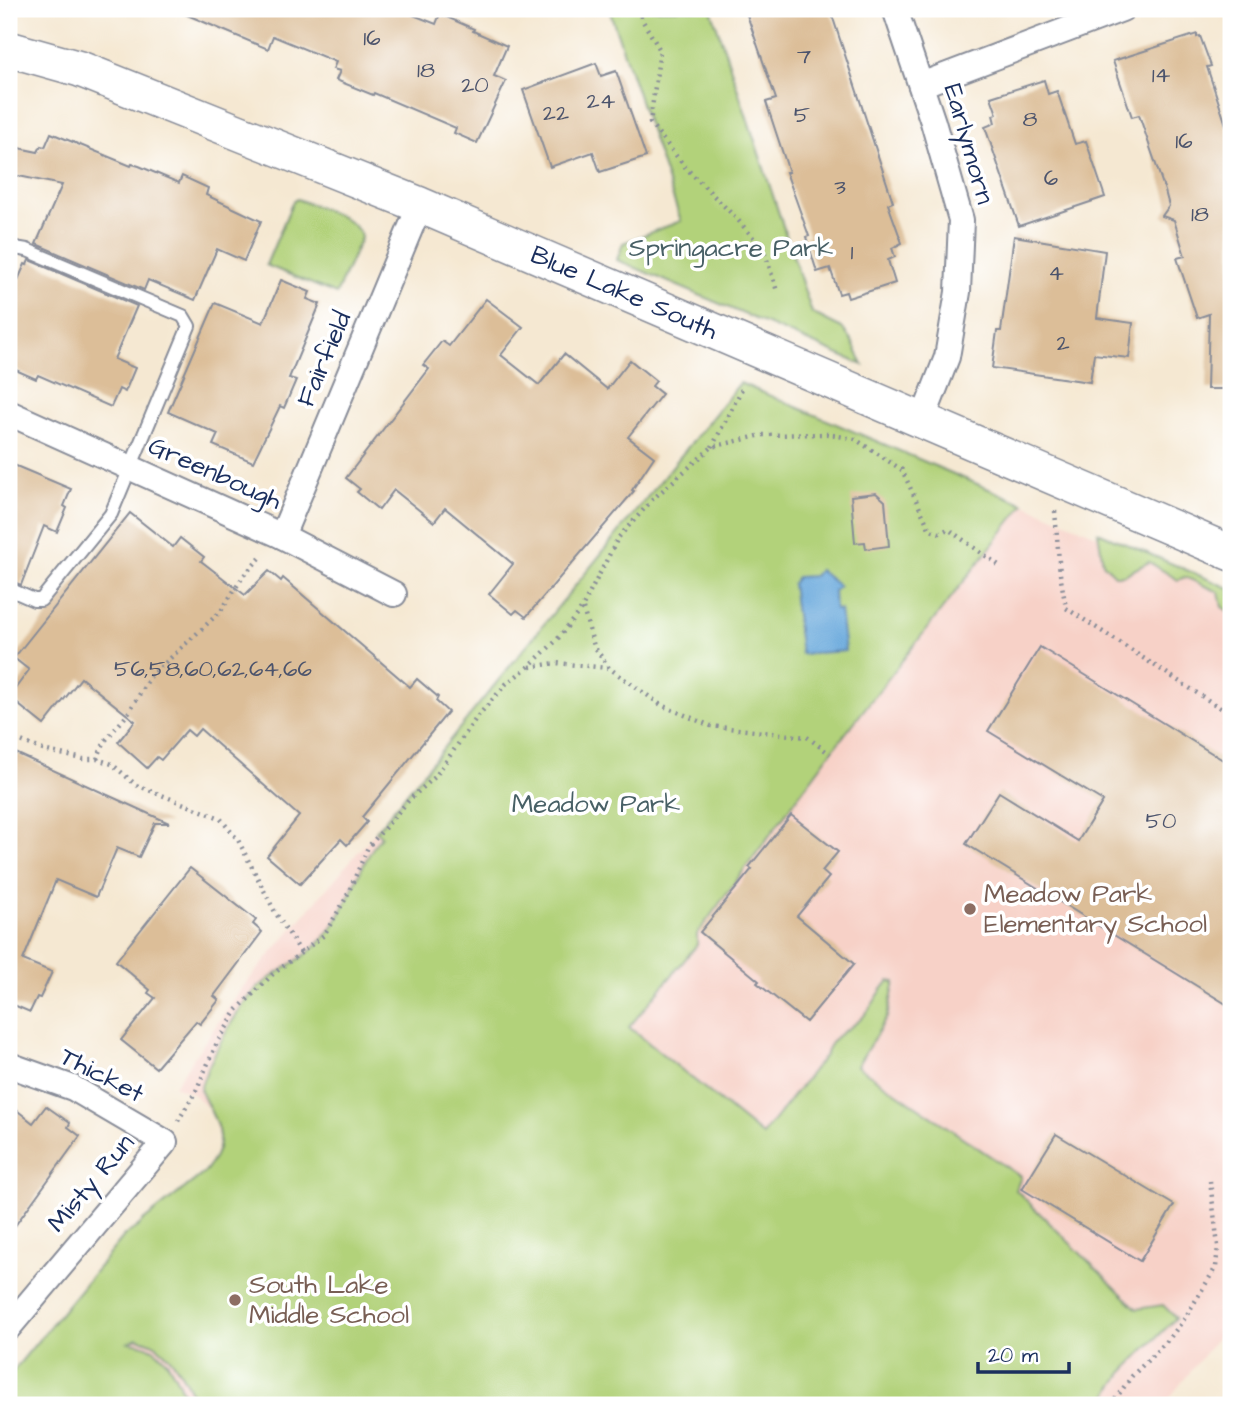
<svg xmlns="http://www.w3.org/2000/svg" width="1240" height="1414" font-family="'Architects Daughter',sans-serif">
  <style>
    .built { fill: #f7d1c7 }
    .green { fill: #b2d27a; stroke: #66806c; stroke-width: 2 }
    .water { fill: #69a9dc; stroke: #426c9d; stroke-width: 2 }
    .building { fill: #dcbe98 }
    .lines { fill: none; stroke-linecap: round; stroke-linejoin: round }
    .lane-casing { stroke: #888c98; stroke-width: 16 }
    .street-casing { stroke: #888c98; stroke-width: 28 }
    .secondary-casing { stroke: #888c98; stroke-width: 38 }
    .path { stroke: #888c98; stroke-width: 4.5; stroke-dasharray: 2 5; stroke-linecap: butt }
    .lane { stroke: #fff; stroke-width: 12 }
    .street { stroke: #fff; stroke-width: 24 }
    .secondary { stroke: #fff; stroke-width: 35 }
    .education-dot { fill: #8d6e63; stroke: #fff; stroke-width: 2.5 }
    .labels { text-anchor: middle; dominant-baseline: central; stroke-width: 7; stroke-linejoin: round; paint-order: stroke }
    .number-label { font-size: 23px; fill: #4b536c }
    .street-label { font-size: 26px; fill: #1b2f5e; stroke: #fff }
    .park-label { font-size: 26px; fill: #486066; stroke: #fff }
    .education-label { font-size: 26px; fill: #785e54; stroke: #fff; text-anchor: start }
  </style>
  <rect width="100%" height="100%" fill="#fff"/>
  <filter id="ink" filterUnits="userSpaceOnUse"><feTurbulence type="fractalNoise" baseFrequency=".0143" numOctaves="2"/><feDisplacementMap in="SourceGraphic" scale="14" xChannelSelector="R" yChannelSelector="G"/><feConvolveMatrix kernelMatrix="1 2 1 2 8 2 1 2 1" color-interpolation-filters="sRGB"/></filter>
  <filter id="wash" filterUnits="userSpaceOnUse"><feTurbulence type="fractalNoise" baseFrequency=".00686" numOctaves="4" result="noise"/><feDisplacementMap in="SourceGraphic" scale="28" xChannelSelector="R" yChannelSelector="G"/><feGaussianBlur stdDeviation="1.57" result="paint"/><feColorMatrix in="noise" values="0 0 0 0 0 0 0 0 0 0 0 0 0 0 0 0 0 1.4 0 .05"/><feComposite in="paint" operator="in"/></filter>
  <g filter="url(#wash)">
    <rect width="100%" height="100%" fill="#f5e8d2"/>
    <polygon class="built" points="1024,504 1231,593 1231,1320 1164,1405 9,1405 9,1381 212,1168 219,1140 212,1112 193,1094 174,1086 242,988 376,831 617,1027"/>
    <g class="green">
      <polygon points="609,9 711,9 812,313 842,328 852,341 863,365 617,260 623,243 681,221"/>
      <path d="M297,199C314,206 360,219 361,238L336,294L266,265L293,201Z"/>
      <path d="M740,383L1024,504L828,756L697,934V945L629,1027L762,1135L826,1054C830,1035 849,1031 862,1018C873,1007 878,992 889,981L895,982L887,1017L857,1066L1021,1177L1016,1190L1137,1309L1163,1305L1176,1318L1122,1373L1101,1405H195C190,1385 175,1360 158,1347C152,1342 144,1340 137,1338L129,1342C170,1345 172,1376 190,1405H9V1376L124,1236C130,1231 138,1228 142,1222L204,1173C233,1137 214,1122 200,1089C209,1061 237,1006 259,987C278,969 306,959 323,939C349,909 357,867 381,836L376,831Z"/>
      <polygon points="1098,532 1231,589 1231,613 1222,607 1219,592 1185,577 1178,580 1149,562 1124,575 1115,575 1103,563"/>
    </g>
    <polygon class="water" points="819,570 839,586 834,591 835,610 840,610 845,651 801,654 792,584 797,577 814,576"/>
    <g id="blocks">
      <g class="building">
        <polygon points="173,9 398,9 436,24 440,14 474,29 473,31 507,46 494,76 506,81 477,143 454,133 456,128 374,93 373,95 336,80 340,71 333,69 336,62 273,36 268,49"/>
        <polygon points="745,9 830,9 893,202 888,204 902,243 892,248 895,257 888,260 895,283 848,298 846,292 839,294 830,268 817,272 806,237 809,236 786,172 789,172 766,102 776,99"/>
        <polygon points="1197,34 1197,37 1200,36 1211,66 1207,67 1231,140 1231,389 1207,389 1209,314 1197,318 1177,258 1185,256 1174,220 1162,216 1169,206 1165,191 1139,115 1132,117 1113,61"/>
        <polygon points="596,63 601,76 616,71 646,157 600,172 593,152 550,167 523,90"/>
        <polygon points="1044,80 1048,94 1057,91 1075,144 1086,141 1105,197 1019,226 985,127 995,123 993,115 997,114 991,97"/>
        <polygon points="51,133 131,166 132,164 139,166 179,183 182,176 208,188 206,195 261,221 244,261 217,249 195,300 148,280 144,290 36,244 62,185 9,174 9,146 38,152 41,146 45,147"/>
        <polygon points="1014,236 1105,251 1097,318 1133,323 1129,358 1094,354 1090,382 992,368 997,331 1001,331"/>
        <polygon points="29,260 137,306 114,359 135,368 125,392 119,389 111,407 38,375 36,379 9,367 9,311 17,291 14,289 25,264 27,265"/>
        <polygon points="281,280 310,292 307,299 320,304 289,378 296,380 284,408 280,406 253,462 213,445 218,434 168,412 215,303 263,323"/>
        <polygon points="486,299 523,327 501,355 539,385 564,354 607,389 630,360 656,381 652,386 662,394 628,437 654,457 632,490 634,491 526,617 517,610 513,614 489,594 513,564 445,508 434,522 394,490 379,510 357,492 360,489 346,478 429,369 423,365 442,341 449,346"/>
        <polygon points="9,463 71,489 64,506 67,508 57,532 44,526 21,585 9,580"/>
        <polygon points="876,493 885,501 889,546 866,549 865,542 855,543 851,496"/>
        <polygon points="130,513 173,547 180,538 204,557 201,561 245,595 269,571 281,581 283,578 410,687 417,679 438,697 436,701 448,712 362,817 367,822 347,845 341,839 300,884 267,856 299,816 200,729 194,736 187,730 161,760 157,757 147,768 118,742 135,721 81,678 44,725 9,697 29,670 14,658"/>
        <polygon points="1040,647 1231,765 1231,1007 966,844 999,792 1078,841 1103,801 988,731"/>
        <polygon points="9,750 169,823 155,823 139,857 117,848 96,897 56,880 23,960 52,972 40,998 37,997 30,1012 9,1003"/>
        <polygon points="791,815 838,852 822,871 829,877 797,916 854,964 806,1022 757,983 759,981 700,932 752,869 749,867"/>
        <polygon points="190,868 256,920 253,924 262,932 214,996 219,1000 200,1024 196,1021 156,1068 121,1040 155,998 148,993 150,990 116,961"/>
        <polygon points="9,1104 33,1123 46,1106 70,1123 68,1127 80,1136 9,1234"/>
        <polygon points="1056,1134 1174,1205 1140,1261 1022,1189"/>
      </g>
    </g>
  </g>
  <g filter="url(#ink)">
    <use href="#blocks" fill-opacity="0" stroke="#888c98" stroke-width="2"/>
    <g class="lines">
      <g class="lane-casing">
        <polyline id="lane" points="9,247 27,250 183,316 189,326 111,514 41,600 34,600 9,589"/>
      </g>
      <g class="street-casing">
        <g id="street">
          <polyline points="895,9 933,122 961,220 958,292 947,357 922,421"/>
          <polyline points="921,85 1122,9"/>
          <polyline points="9,413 282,536 394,594"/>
          <polyline points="282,536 420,205"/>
          <polyline points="9,1065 73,1088 165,1142 9,1327"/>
        </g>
      </g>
      <g class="secondary-casing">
        <g id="secondary">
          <path id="s1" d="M9,49L80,69L420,205L1231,553"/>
        </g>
      </g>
      <g class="path">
        <polyline points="640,9 641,18 660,50 650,123 686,168 737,219 764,250 777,291"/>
        <polyline points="712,447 742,389"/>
        <polyline points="1055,511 1060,574 1066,608 1231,715"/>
        <polyline points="583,609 594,646 609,668 661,705 711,726 807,737 830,754"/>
        <polyline points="530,667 556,663 608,668"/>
        <polyline points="9,736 43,750 83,759 97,759 112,764 136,785 220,818 238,840 275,912 302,954"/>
        <polyline points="97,759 105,741 127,715 150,677 221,611 244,575 263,555"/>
        <polyline points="178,1121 196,1091 216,1045 237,1010 272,975 324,935 346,898 368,847 410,799 435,777 477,717 506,684 528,667 556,641 582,608 618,538 654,498 712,447 762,435 827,434 855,439 902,470 930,530 940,533 948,529 1000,566"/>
        <polyline points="1111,1405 1132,1376 1169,1339 1185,1318 1216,1267 1218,1246 1210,1181"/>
      </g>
      <use href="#lane" class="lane"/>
      <use href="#street" class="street"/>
      <use href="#secondary" class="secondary"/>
    </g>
  </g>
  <g class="education-dot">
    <circle cx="970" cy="909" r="7"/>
    <circle cx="235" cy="1300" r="7"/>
  </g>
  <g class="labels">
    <g class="number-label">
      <text x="372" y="38">16</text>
      <text x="804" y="56">7</text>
      <text x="426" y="70">18</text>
      <text x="1161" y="75">14</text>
      <text x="475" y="85">20</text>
      <text x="601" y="101">24</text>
      <text x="556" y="113">22</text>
      <text x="802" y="115">5</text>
      <text x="1030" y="119">8</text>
      <text x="1184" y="141">16</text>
      <text x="1051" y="178">6</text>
      <text x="840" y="187">3</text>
      <text x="1200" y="214">18</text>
      <text x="852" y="252">1</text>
      <text x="1056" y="273">4</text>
      <text x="1063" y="343">2</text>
      <text x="213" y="669">56,58,60,62,64,66</text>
      <text x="1161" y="821">50</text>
    </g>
    <g class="street-label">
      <text transform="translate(969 144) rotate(74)">Earlymorn</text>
      <text stroke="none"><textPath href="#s1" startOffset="662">Blue Lake South</textPath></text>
      <text transform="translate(324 359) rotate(-67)">Fairfield</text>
      <text transform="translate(215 473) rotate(24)">Greenbough</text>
      <text transform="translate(102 1075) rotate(27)">Thicket</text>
      <text transform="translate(91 1183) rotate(-50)">Misty Run</text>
    </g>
    <g class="park-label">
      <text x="731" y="248">Springacre Park</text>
      <text x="596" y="804">Meadow Park</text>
    </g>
    <g class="education-label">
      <text x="984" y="894">Meadow Park<tspan x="984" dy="30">Elementary School</tspan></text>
      <text x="249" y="1285">South Lake<tspan x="249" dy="30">Middle School</tspan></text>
    </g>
  </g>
  <rect width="1240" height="1414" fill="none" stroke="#fff" stroke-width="35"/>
  <path d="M978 1362v10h91v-10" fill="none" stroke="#1b2f5e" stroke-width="3.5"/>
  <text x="988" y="1362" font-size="21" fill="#1b2f5e" stroke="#ffffff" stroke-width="5" paint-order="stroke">20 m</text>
</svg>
